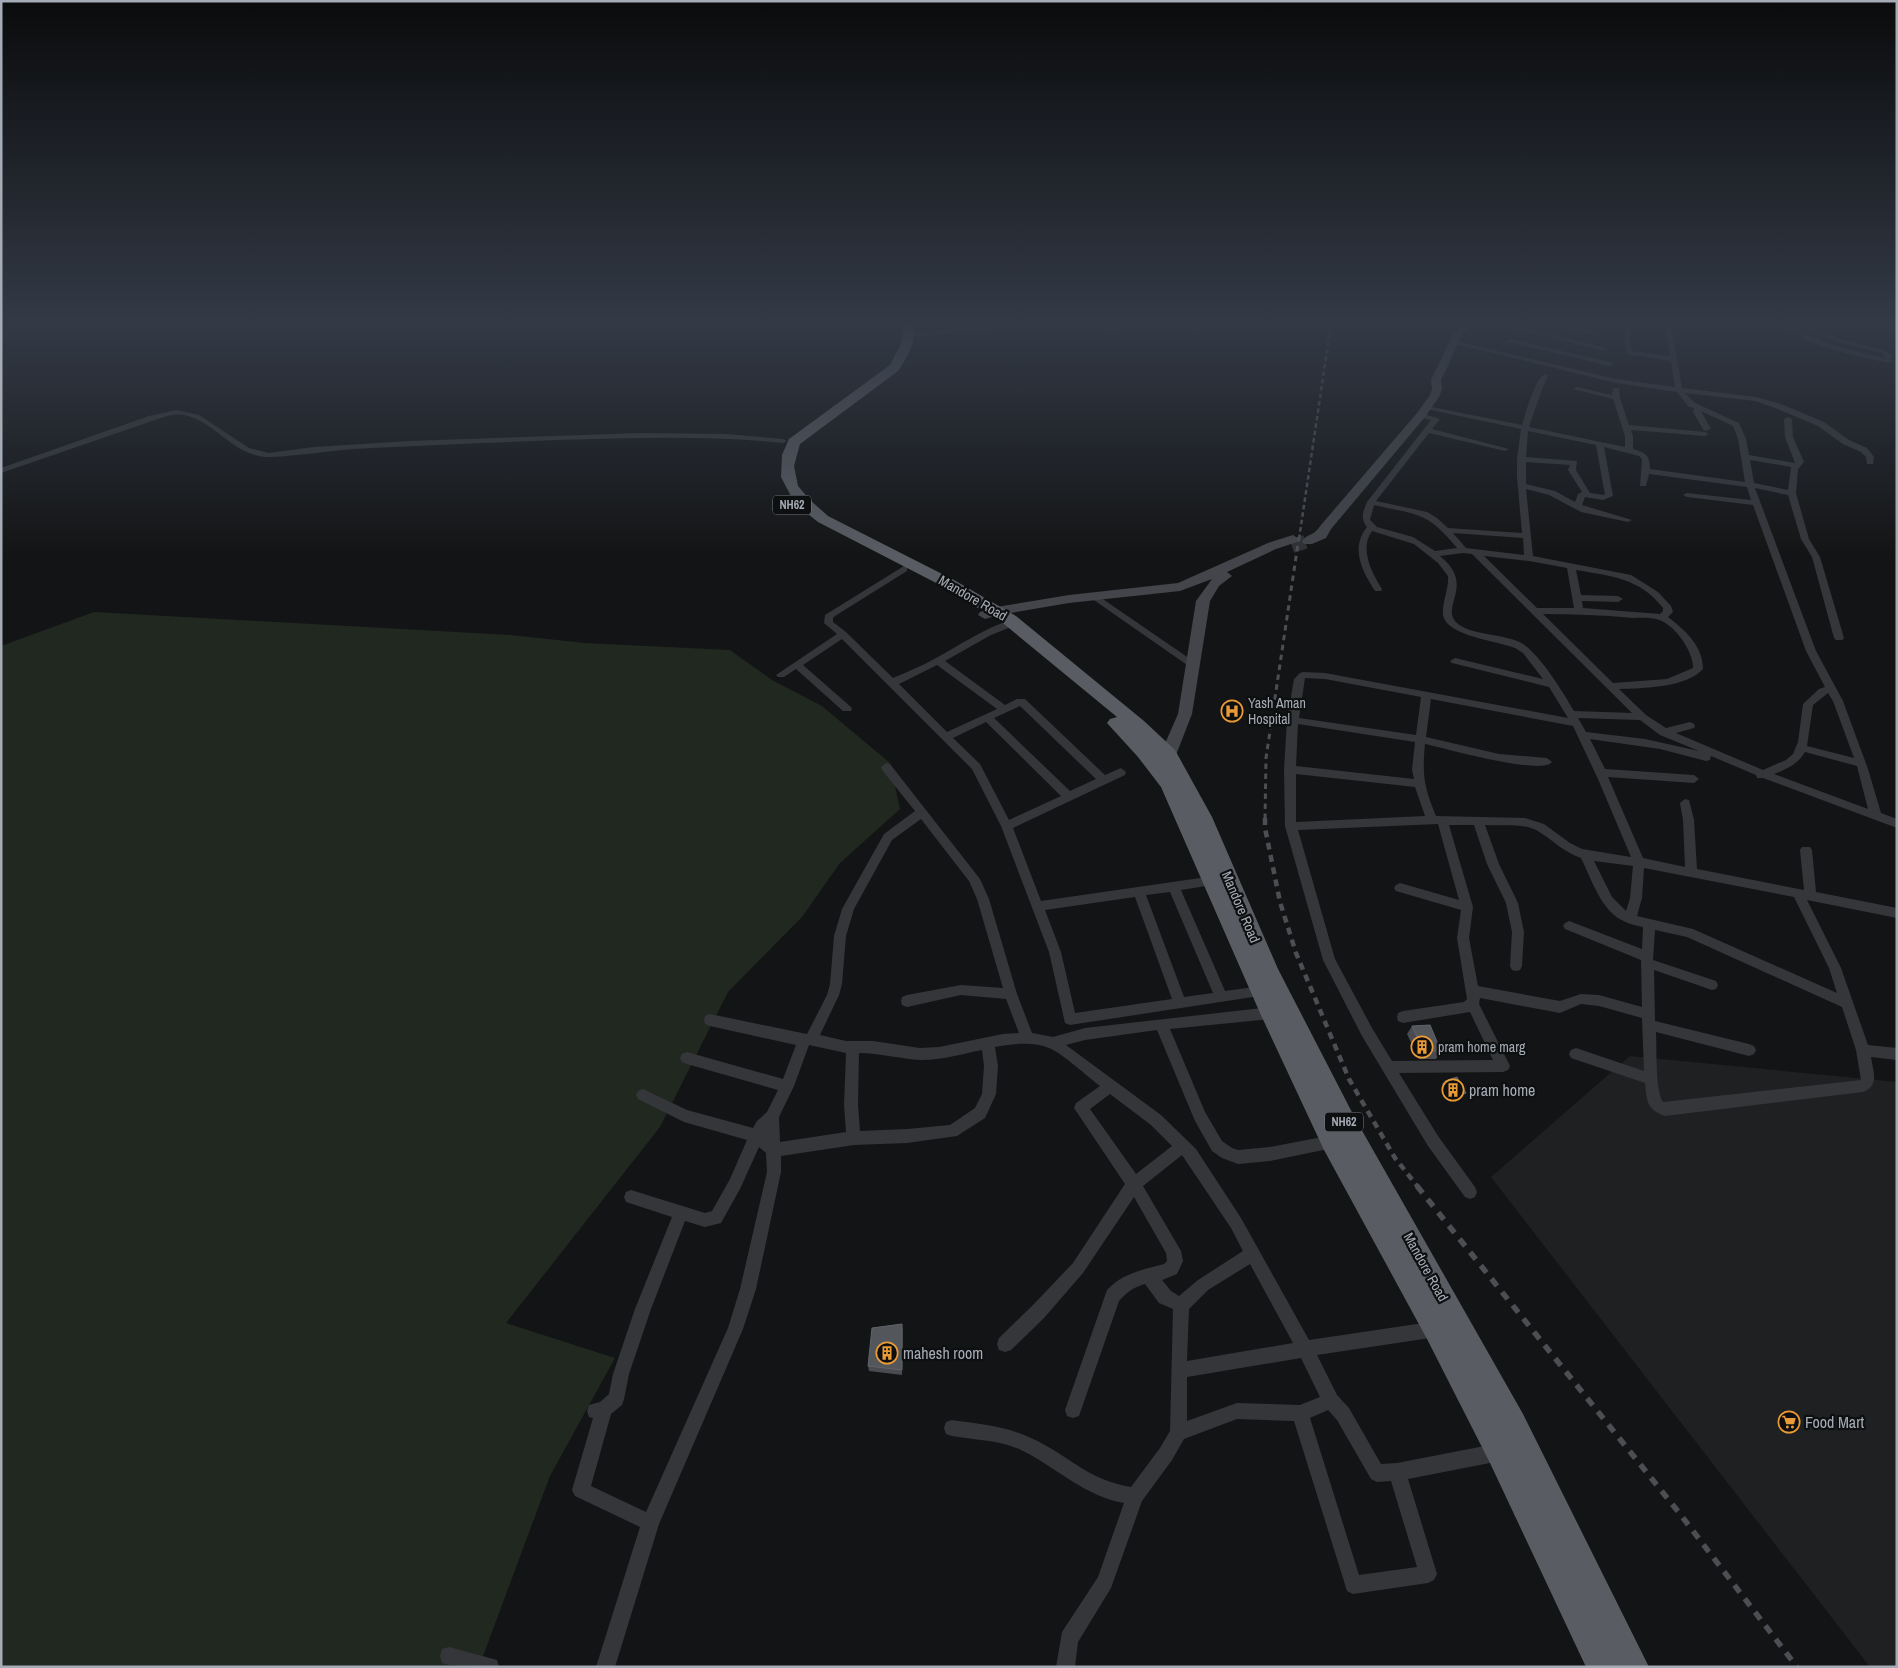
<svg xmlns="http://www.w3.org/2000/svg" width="1898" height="1668" font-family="'Archivo Narrow',sans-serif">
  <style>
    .built { fill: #1f2022 }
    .green { fill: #202820 }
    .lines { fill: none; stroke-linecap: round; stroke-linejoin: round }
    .secondary-tunnel { stroke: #303235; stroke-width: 14; stroke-dasharray: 14 7; stroke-linecap: butt }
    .minor { fill: #35363a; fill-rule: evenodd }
    .secondary { fill: #43454a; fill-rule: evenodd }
    .trunk { fill: #595c62; fill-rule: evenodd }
    .rail-far3 { stroke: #4c4e53; stroke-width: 2.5; stroke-dasharray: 4.5 3; stroke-linecap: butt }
    .rail-far2 { stroke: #4c4e53; stroke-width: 3; stroke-dasharray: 5.5 4.5; stroke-linecap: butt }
    .rail-far1 { stroke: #4c4e53; stroke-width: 4.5; stroke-dasharray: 7 5.5; stroke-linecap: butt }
    .rail { stroke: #4c4e53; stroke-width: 5.5; stroke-dasharray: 9 8; stroke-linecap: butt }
    .wall { fill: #494b50 }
    .shaded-wall { fill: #2f3134 }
    .building { fill: #53565b; stroke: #606369 }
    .labels { text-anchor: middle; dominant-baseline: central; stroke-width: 4.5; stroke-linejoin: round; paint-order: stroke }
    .shield { fill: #0e0f10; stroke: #787d84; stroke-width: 1 }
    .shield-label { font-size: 12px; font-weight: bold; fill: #a6acb5 }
    .street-label { font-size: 14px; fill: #a6acb5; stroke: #0e0f10 }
    .poi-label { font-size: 14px; fill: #a6acb5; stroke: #0e0f10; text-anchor: start }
    .near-poi-label { font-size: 16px; fill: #a6acb5; stroke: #0e0f10; text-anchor: start }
  </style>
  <rect width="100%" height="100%" fill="#131415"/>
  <polygon class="built" points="1630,1056 1897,1082 1897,1667 1870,1667 1491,1177"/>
  <polygon class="green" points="94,612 511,635 585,643 730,650 772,680 822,706 890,763 900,809 840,863 802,917 728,992 660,1127 506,1323 615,1358 550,1476 479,1667 1,1667 1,646"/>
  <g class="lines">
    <polyline class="secondary-tunnel" points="1292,546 1308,541"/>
    <g class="minor">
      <polygon points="948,324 954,324 958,329 1003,324 1019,324 1016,326 909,338 906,336 909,334 952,329"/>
      <polygon points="1105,324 1111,324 1119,332 1114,333"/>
      <polygon points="1207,324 1220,324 1192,330 1189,328"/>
      <polygon points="1455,324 1461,324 1465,330 1473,333 1470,335 1461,332"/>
      <polygon points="1553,324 1563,324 1599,333 1596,335"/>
      <path d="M1610,324H1633L1630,341L1632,351L1670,356L1665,324H1671L1682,388L1756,397L1781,404L1824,422L1849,440L1867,448L1874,457L1873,464H1867L1866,457L1861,452L1843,444L1818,426L1775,408L1755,401L1685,393L1695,403L1739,423L1746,439L1749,455L1795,463L1785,437L1784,419L1788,417L1792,419L1793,437L1804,462L1798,469L1796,493L1809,539L1820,557L1844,638L1842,640H1836L1834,638L1812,557L1801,539L1788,495L1755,488L1816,651L1843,701L1868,769L1881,813L1897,819V828L1763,778H1757L1756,775L1711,756L1710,760L1706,761L1660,749L1590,739L1605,769L1694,775L1699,779L1694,783L1608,777L1643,858L1685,867L1683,820L1680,803L1685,799L1689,800L1694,820L1697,869L1804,890L1800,850L1802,847H1810L1812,850L1816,892L1897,908V918L1807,900L1841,968L1868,1045L1897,1048V1060L1871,1057C1873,1071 1880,1086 1863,1092L1665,1116C1646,1109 1647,1101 1645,1083L1571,1058L1569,1054L1571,1050L1576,1048L1644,1071L1642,1018L1599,1006L1581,1004L1560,1013L1480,998L1479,1004L1510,1066L1508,1070L1503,1072L1399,1073L1438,1136L1475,1187L1477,1192L1475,1197L1470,1199L1465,1197L1428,1146L1362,1036L1323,960L1285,826L1284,769L1287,720L1294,679L1300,673L1303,672L1325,673L1568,718L1549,687L1452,663L1450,661L1455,658L1543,679L1523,653L1515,648C1498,641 1446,636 1443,615C1442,602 1449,589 1448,576L1438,563L1414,544L1372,531C1359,549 1372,573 1382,589L1381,591H1375C1362,571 1350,548 1367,527C1360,518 1363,512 1367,502L1431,420L1418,417V413H1421L1440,419L1432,429L1509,449L1505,451L1429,433L1376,501L1427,512L1437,518L1448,528L1522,533L1517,477V459L1521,429L1422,408L1426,406L1522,425C1526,413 1534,380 1545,374L1548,376L1541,392L1529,427L1625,447V436L1613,399L1573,389L1577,387L1612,395L1613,388H1619L1620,398L1629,425L1705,432L1709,434L1705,436L1631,430L1633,436V449C1646,453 1650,455 1650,469L1745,482L1738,439L1733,426L1701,411L1711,429L1704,431L1693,412L1694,408L1689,407L1677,392L1616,383L1452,343L1455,341L1616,379L1675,387L1671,361L1627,354L1624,341L1626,328ZM1528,431L1596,445L1605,495L1590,493L1576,470L1577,461L1526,457ZM1604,447L1639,456L1642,459L1640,486H1646L1649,474L1747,487L1751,500L1687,493L1683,495L1687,497L1753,505L1806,651L1825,687L1819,689L1803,704L1798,742L1793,754L1786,760L1763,770L1676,733L1694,728L1695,726L1694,724L1690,722L1666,728L1646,715L1619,689C1643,688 1686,688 1703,669C1703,646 1685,630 1668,617L1673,612L1671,606L1658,592L1631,575L1533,556L1526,489L1549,495L1581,512L1628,522L1632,520L1582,505L1585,497L1603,500L1613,496ZM1750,460L1791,467L1788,490L1754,483ZM1526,462L1570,465L1568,470L1582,492L1578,494L1575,502L1555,491L1526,484ZM1374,505C1417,515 1427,511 1457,548L1435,551L1413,537L1377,527L1370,520ZM1453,533L1523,538L1524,555L1466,548ZM1463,553L1472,554L1632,713L1574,711C1563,692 1541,656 1523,644C1506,633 1467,636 1455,621C1442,605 1475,584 1440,556ZM1484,556L1529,561L1567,568L1574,608H1537ZM1576,570C1611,576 1640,578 1663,608V611L1660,614L1583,608L1582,601L1618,602L1623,599L1618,596L1581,595ZM1543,614C1573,614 1602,615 1632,618C1640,618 1651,617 1659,620C1674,624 1694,652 1693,668L1667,679L1613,683ZM1305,678L1325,679L1421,697L1416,735L1299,718ZM1828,693L1833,701L1854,758L1807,746L1813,705ZM1431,699L1573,726L1598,779L1631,857L1582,849L1570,843L1544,824L1525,818L1436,816C1424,787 1422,775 1425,744C1445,748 1541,776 1552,762L1547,758L1499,754L1426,737ZM1578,718L1640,720L1660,735L1699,751L1645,739L1586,732ZM1298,724L1415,742L1412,770L1414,779L1296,766ZM1805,752L1857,766L1868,809L1774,774C1787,769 1798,764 1805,752ZM1296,774L1415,787L1425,816L1296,822ZM1438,824L1459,900L1400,883L1396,885L1394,888L1396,891L1461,910L1457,938L1467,999L1464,1002L1403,1011L1398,1013L1397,1017L1398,1021L1403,1023L1470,1012L1493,1060L1392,1061L1372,1028L1335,959L1298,830ZM1449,825H1474L1487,864L1506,903L1512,932L1510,966L1512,970L1516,971L1520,970L1522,966L1524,932L1518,903L1499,864L1485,825C1501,826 1522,823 1536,830C1552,839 1563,852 1581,858C1590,876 1598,901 1614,915C1622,922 1633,925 1643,927L1642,949L1569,921L1565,923L1563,926L1565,929L1641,960L1642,1007L1599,995L1581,994L1560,1001L1478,986L1469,938L1473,907ZM1594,861L1633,866L1630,898L1626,911L1612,897ZM1644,868L1794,897L1829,968L1837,993L1693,929L1637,916L1642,898ZM1655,930L1687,937L1842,1007L1856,1050L1861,1080L1663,1102C1655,1090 1657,1048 1656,1032L1749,1056L1754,1054L1756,1050L1754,1046L1749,1044L1655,1021L1654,970L1712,990L1716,989L1718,985L1716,981L1653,960Z"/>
      <path d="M1784,324H1791C1817,345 1853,350 1885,358V356L1882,353L1836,341L1796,324H1804L1840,339L1886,351L1892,355L1891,361L1888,363C1856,355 1807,348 1784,324Z"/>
      <polygon points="1518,326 1606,348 1607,349 1604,351 1516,329 1516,327"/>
      <polygon points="1510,339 1610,362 1613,364 1610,366 1508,342 1508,340"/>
      <path d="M177,410L199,415L249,448L269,453L314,447L409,441L641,433L726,434L783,439L787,441L783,443C707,435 633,438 557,440C489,443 421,445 353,449C326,451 298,456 271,457C234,458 217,422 184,415C174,413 164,417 155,420L1,473V468L149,416Z"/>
      <path d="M904,566L907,567V571L835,616L833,618V622L846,632L893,678C907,672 922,666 936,658C952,650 1000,618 1016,621V625L991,635L945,661L1005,705L1017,699H1025L1105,775L1121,768L1126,772L1125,775L1013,828L1041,901L1214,876L1218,878L1220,881L1218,884L1181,890L1225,991L1262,986L1266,987L1268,991L1266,995L1070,1025L1065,1023L1049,952L1001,826L972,769L842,639L803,665L851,707L852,709L851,711H843L796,669L784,677H778L776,675L837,634L824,623L825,615ZM937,665L997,709L947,732L899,684ZM1020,706L1096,779L1070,791L994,718ZM986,722L1061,796L1009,820L980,764L953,738ZM1170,892L1213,993L1184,997L1146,895ZM1135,897L1172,999L1075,1013L1061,952L1045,910Z"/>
      <polygon points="1094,593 1196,663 1198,665 1196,667 1190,667 1091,598 1089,596"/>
      <path d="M886,763L890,764L980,879L989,899L1017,994L1032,1033L1053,1037L1085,1028L1271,1007L1276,1009L1277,1013L1276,1017L1271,1019L1170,1029L1205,1112L1222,1141L1232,1148L1238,1150L1270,1147L1333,1135L1338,1137L1340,1142L1338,1147L1270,1161L1238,1164L1222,1158L1212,1151L1195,1121L1157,1030L1085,1040L1066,1045L1161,1115L1196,1149L1241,1218L1309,1340L1437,1321L1443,1323L1445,1329L1443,1335L1437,1337L1317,1355L1337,1395L1349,1408L1381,1464L1397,1463L1500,1443L1506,1446L1509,1452L1506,1458L1500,1461L1408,1479L1437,1574L1434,1580L1428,1583L1353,1594L1347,1591L1294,1421L1237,1419L1184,1439L1172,1460L1142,1501L1111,1588L1078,1642L1075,1667H1056L1062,1632L1098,1577L1124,1503C1084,1496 1056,1467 1021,1450C1000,1440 974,1440 952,1436L946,1434L944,1428L946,1422L952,1420C979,1424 1006,1426 1031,1438C1069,1455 1087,1480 1131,1487L1160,1448L1170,1431L1173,1309L1159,1303L1145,1284C1134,1287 1127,1292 1119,1301L1079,1416L1073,1418L1067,1416L1065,1410L1107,1290C1123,1273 1142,1270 1164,1264L1167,1261L1166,1253L1134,1197L1083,1273L1044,1318L1011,1350L1005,1352L999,1350L997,1344L999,1338L1032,1306L1073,1263L1125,1184L1074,1108L1076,1103L1100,1086C1088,1077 1062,1053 1049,1048C1033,1041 1012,1044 995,1047L998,1066L996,1094L985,1118L957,1136L907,1143L854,1145L781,1156V1172L756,1289L743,1329L659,1524L615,1667H596L640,1527L575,1496L572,1490L593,1418L589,1417L587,1411L589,1405L600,1402L609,1394L613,1374L635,1309L672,1217L626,1202L624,1197L626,1192L631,1190L705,1213L712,1211L730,1179L747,1140L684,1122L638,1099L636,1095L638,1091L643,1089L687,1110L753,1128L757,1121L767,1112L778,1090L687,1064L682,1062L680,1058L682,1054L687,1052L783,1079L796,1045L710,1026L705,1024L704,1020L705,1016L710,1014L807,1034L827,995L830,984L834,936L842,909L884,834L915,811L882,770L881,767ZM921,819L969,881L977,899L1003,988L961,985L907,995L902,997L901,1001L902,1005L907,1007L961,995L1006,999L1019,1033L1003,1034L939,1047L920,1048L873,1041H846L820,1035L839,995L842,984L846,936L854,909L892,840ZM809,1045L846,1053L844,1105L846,1132L780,1142L779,1117L794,1086ZM982,1050L984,1066L982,1094L975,1108L950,1125L907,1129L860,1131L858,1105L859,1053C880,1053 900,1059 921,1060C942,1060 962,1054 982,1050ZM1110,1094L1151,1125L1172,1146L1136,1174L1090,1109ZM759,1147L766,1153L767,1172L740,1289L728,1328L646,1512L591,1486L611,1414L622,1405L624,1399L629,1374L651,1309L685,1221L705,1227L721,1223L740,1189ZM1182,1155L1231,1228L1243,1251L1198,1280L1179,1296L1171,1291L1162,1280L1177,1274L1183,1261L1181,1251L1143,1186ZM1250,1264L1293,1343L1187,1361L1189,1309L1208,1290ZM1301,1358L1320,1397L1300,1405L1237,1403L1187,1421V1377ZM1328,1410L1337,1420L1371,1479L1377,1482L1391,1481L1417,1567L1359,1575L1310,1418Z"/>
      <polygon points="449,1647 497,1660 499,1667 449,1665 442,1663 440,1656 442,1649"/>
    </g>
    <g class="secondary">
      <path d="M1463,324H1473L1463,333L1441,380L1442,389L1439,397L1425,417L1331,529L1326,538L1312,544H1304L1302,541C1308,533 1313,537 1321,525L1417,413L1430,395L1432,389L1431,380L1454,332Z"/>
      <polygon points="1293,535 1299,539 1297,542 1276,549 1227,572 1232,576 1219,586 1210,601 1192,714 1176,755 1173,759 1168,760 1163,759 1160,755 1178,714 1196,601 1212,579 1180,591 1069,603 999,615 985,619 978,615 980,612 996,607 1069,595 1178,583 1268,543"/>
    </g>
    <path class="trunk" d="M902,324H913C917,342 908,356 898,371L800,444L794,466L798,486L810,500L828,516L954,580L1016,616L1144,721L1175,750L1212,817L1278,969L1356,1120L1523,1414L1649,1667H1586L1490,1463L1427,1339L1324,1150L1260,1013L1161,787L1138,757L1107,723L1110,719L1117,717L1004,624L942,586L818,522L808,514L792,498L781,477L782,455L789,439L890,365L902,342Z"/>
    <polyline class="rail-far3" points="1299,539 1331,324"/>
    <polyline class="rail-far2" points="1265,819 1266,758 1299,537"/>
    <polyline class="rail-far1" points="1265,818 1265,828 1280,902 1296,953 1349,1079 1395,1158 1418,1187"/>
    <polyline class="rail" points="1417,1186 1680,1514 1797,1667"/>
  </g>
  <g class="wall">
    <polygon points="1412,1026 1441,1051 1436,1059 1419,1059 1407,1034"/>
    <polygon points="1445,1081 1463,1096 1453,1101 1442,1084"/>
    <polygon points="903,1330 902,1375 869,1371 868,1366"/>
  </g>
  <g class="shaded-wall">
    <polygon points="1466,1093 1463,1096 1453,1101 1456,1097"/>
    <polygon points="902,1324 903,1330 902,1375"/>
  </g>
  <g class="building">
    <polygon points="1430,1025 1441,1051 1424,1051 1412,1026"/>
    <polygon points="1457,1077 1466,1093 1456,1097 1445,1081"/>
    <polygon points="902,1324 902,1370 868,1366 872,1328"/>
  </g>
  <linearGradient id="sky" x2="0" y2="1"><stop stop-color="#0a0b0c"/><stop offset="0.58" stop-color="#333a46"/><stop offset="1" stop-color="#333a46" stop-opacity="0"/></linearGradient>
  <rect width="1898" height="557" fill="url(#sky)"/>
  <defs>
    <g id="hospital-ring" transform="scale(1.125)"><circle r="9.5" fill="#0e0f10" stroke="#eb9b35" stroke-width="1.5"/><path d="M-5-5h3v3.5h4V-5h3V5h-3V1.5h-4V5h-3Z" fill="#eb9b35"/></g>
    <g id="building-ring" transform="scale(1.125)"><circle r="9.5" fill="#0e0f10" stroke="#eb9b35" stroke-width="1.5"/><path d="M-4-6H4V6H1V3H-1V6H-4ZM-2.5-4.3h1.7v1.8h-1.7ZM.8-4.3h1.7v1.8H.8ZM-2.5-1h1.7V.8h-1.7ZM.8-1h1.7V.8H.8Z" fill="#eb9b35"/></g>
    <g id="supermarket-ring" transform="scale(1.125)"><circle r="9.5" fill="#0e0f10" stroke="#eb9b35" stroke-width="1.5"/><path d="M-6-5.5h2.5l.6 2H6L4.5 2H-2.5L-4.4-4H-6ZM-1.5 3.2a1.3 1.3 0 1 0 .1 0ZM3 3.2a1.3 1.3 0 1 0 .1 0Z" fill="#eb9b35"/></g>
  </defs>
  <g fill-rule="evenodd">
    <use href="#hospital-ring" x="1232" y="711"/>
    <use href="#building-ring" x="1422" y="1047"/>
    <use href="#building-ring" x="1453" y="1090"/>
    <use href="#building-ring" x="887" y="1353"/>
    <use href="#supermarket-ring" x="1789" y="1422"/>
  </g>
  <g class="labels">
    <g class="shield">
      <rect x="773" y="495.5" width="38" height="19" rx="4"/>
      <rect x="1325" y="1112.5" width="38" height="19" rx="4"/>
    </g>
    <g class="shield-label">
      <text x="792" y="505">NH62</text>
      <text x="1344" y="1122">NH62</text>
    </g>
    <g class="street-label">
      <text transform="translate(973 598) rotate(30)">Mandore Road</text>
      <text transform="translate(1241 907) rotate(67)">Mandore Road</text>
      <text transform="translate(1426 1267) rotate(61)">Mandore Road</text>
    </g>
    <g class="poi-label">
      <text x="1248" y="703">Yash Aman<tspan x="1248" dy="16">Hospital</tspan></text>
      <text x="1438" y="1047">pram home marg</text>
    </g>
    <g class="near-poi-label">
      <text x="1469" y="1090">pram home</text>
      <text x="903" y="1353">mahesh room</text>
      <text x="1805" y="1422">Food Mart</text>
    </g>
  </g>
  <rect width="1898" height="1668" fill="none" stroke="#a6acb5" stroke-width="5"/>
</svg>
